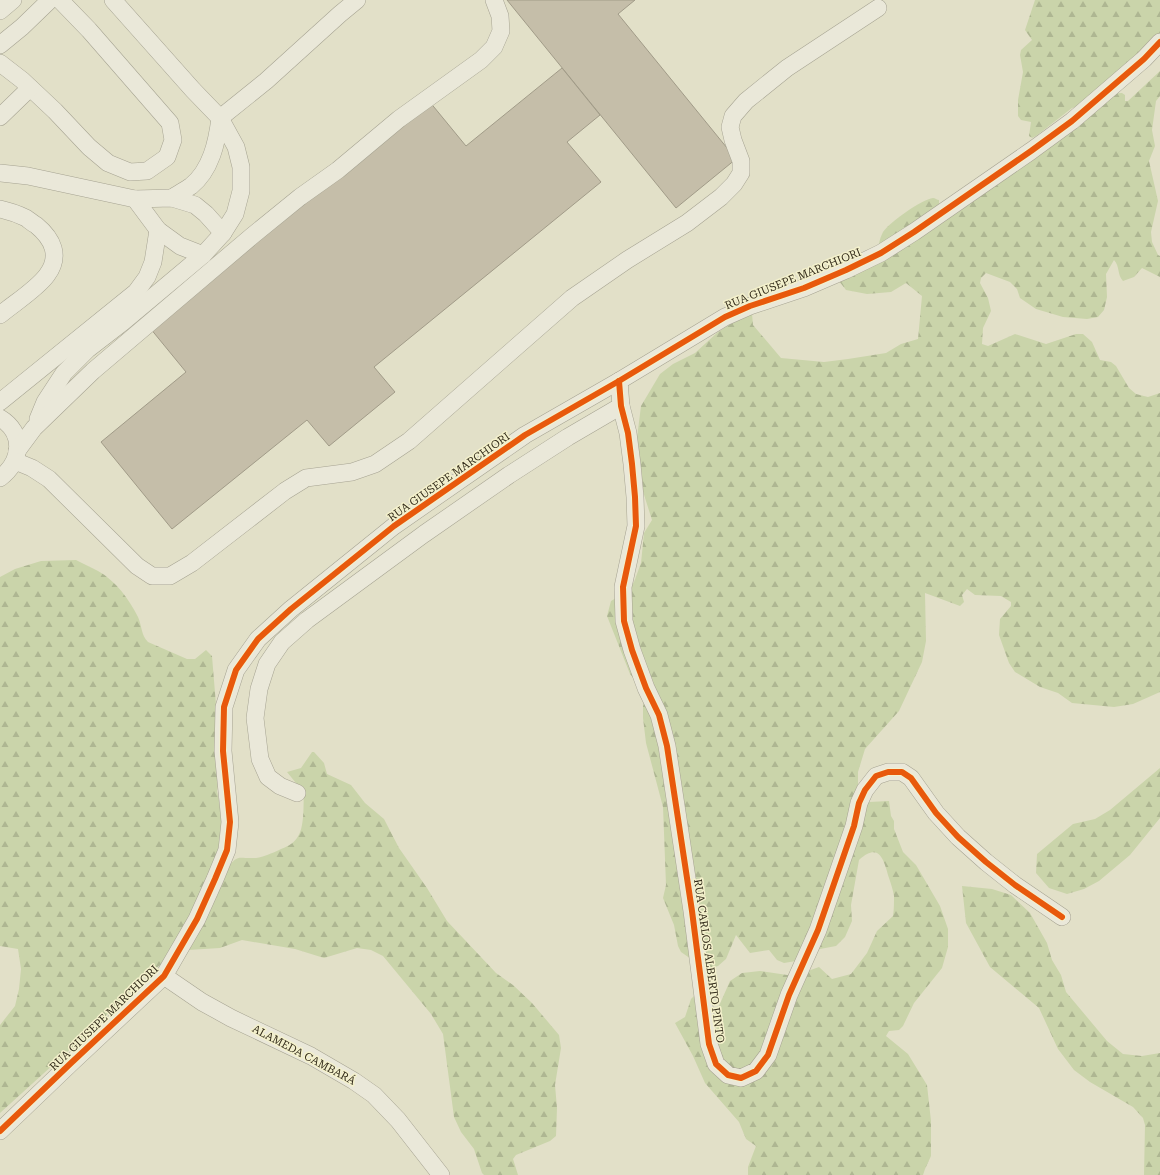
<svg xmlns="http://www.w3.org/2000/svg" width="1160" height="1175" font-family="'Roboto Serif',serif">
  <style>
    .forest { fill: url(#forest-firs) }
    .building { fill: #c5bea9; stroke: #a19b88 }
    .lines { fill: none; stroke-linecap: round; stroke-linejoin: round }
    .minor-casing { stroke: #a6a392; stroke-width: 18 }
    .minor { stroke: #eae8d9; stroke-width: 17 }
    .cycleway-casing { stroke: #f4f1cc; stroke-width: 8 }
    .cycleway { stroke: #e8590c; stroke-width: 6 }
    .labels { text-anchor: middle; dominant-baseline: central; stroke-width: 3; stroke-linejoin: round; paint-order: stroke }
    .street-label { font-size: 11px; fill: #332c1b; stroke: #f4f1cc }
  </style>
  <defs>
    <pattern id="forest-firs" width="22" height="20" patternUnits="userSpaceOnUse"><rect width="22" height="20" fill="#cad4aa"/><path d="M5 1l3.5 6h-7zM16 11l3.5 6h-7z" fill="#aeb692"/></pattern>
  </defs>
  <rect width="100%" height="100%" fill="#e2e0c8"/>
  <g class="forest">
    <path d="M1035,0H1160V33L1144,49L1105,94L1122,93L1125,95V101H1128L1160,71V96L1156,101L1152,130L1155,146L1149,161L1158,201L1151,232L1152,242L1158,255L1160,256V277L1142,268L1134,277L1123,281C1117,275 1120,266 1114,260L1106,274L1107,297L1104,310L1098,317L1087,319L1063,317L1036,309L1020,298L1017,289L1010,282L986,273L981,278L980,283L988,298L991,311L983,328L982,344L988,346L1015,334L1046,344L1076,334H1083L1092,342L1100,360L1111,362L1116,366L1129,388L1136,394L1148,397L1160,393V692L1133,704L1114,707L1072,703L1058,693L1040,687L1015,672L1009,663L999,635L1000,619L1011,606V602L1001,596L975,595L967,589L962,595L964,602L960,606L925,593L926,641L922,662L899,711L865,749L858,772V789L862,797L869,802L889,801L891,816L894,821V829L903,852L916,865L940,906L948,929V947L942,968L914,1003L903,1026L899,1030L889,1031L886,1036L908,1054L927,1085L931,1121V1156L925,1169L923,1175H748V1167L756,1146L746,1139L739,1122L705,1083L693,1056L675,1023L685,1017L691,999L695,995L711,1024L730,981L742,973L760,971L794,976L819,967L832,979L851,974L867,953L877,931L893,916C894,909 894,903 894,896C893,890 891,884 889,878C884,861 880,841 859,860L851,905L852,921L845,937L836,946L820,949L796,961L784,963L777,960L769,950L750,953L736,935L726,959L718,966L709,969L704,968L681,952L678,946L674,925L663,898L666,885L663,807L646,743L643,718V706L649,690L635,680L630,674L607,616L611,601L626,592L634,582L641,563L644,533L652,520L639,479L637,438L641,406L660,374L673,364L695,353L718,332L734,322L752,314L753,325L781,358L824,362L848,359L886,353L901,344L918,339L922,296L906,283L891,292L867,294L846,290L839,281L878,256C878,247 879,240 883,232C889,223 922,199 933,198C935,198 937,200 939,200V205L929,226L1076,107L1072,108L1036,136L1032,138L1029,136L1031,122L1021,120L1018,116V100L1023,72L1020,55L1021,50L1032,40L1025,30Z"/>
    <path d="M76,560C83,564 91,567 98,571C116,581 129,599 138,617C142,626 141,635 148,642L187,659H195L206,650L212,656L221,766L217,791L225,831V871C239,853 236,859 256,858C264,857 272,853 279,850C286,847 293,844 297,838C305,827 303,806 304,793L287,772L301,768L312,752H314L324,763L327,774L351,785L365,803L384,819L399,848L427,888L447,921L496,973L513,985L532,1003L559,1035L561,1048L555,1085L557,1108L556,1136L550,1141L516,1155L513,1159L518,1175H484L482,1173L474,1149L461,1132L454,1117L443,1034L431,1014L383,956L371,950L357,948L324,958L295,949L242,940L220,948L188,950L177,954L144,976L98,1024L0,1113V1025L15,1006L19,989L21,969L18,949L0,946V577L15,569L41,561Z"/>
    <polygon points="1160,768 1160,818 1130,855 1099,881 1084,889 1067,894 1049,888 1036,873 1037,854 1073,824 1095,819 1110,810"/>
    <polygon points="962,886 992,889 1011,895 1030,913 1047,943 1052,960 1061,975 1066,992 1107,1041 1123,1054 1142,1056 1160,1053 1160,1175 1144,1175 1145,1125 1143,1118 1133,1107 1090,1082 1074,1070 1058,1049 1039,1008 990,967 966,923"/>
  </g>
  <g class="building">
    <polygon points="507,0 635,0 618,14 736,159 676,208"/>
    <polygon points="562,68 600,115 567,142 601,182 374,367 395,392 329,446 307,420 172,529 101,442 186,372 150,328 429,101 466,146"/>
  </g>
  <g class="lines">
    <g class="minor-casing">
      <g id="minor">
        <polyline points="0,11 13,0"/>
        <polyline points="0,45 22,27 50,0"/>
        <polyline points="0,63 22,80 55,111 89,147 108,163 130,172 147,171 167,157 173,140 170,123 89,30 60,0"/>
        <polyline points="0,117 30,88"/>
        <polyline points="0,173 28,176 135,199 172,198 195,205 206,214 223,233"/>
        <path d="M172,198C178,194 185,190 191,186C211,170 217,142 220,118L266,81L340,14L357,0"/>
        <polyline points="135,199 158,230 180,246 203,255"/>
        <path d="M0,209C9,211 18,214 26,218C29,220 32,223 36,225C53,239 61,256 47,275C37,289 13,304 0,315"/>
        <polyline points="619,381 621,406 628,433 632,464 635,497 636,526 623,587 624,621 632,650 646,688 659,715 667,746 692,911 709,1044 716,1064 728,1075 741,1078 756,1071 768,1055 789,995 818,930 854,826 859,803 865,790 876,776 888,772 902,772 911,778 936,813 958,837 986,862 1015,885 1062,917"/>
        <polyline points="0,402 136,292 147,277 153,262 158,230"/>
        <path d="M0,418C25,433 22,461 0,478"/>
        <polyline points="38,419 45,402 64,373 88,349 123,322 203,255 223,233 235,214 241,191 241,167 236,147 220,118 193,90 113,0"/>
        <polyline points="17,451 34,428 93,371 252,236 300,197 338,170 399,119 481,60 494,47 501,31 500,16 494,0"/>
        <polyline points="15,461 32,468 49,479 137,566 152,576 170,576 192,563 285,491 306,478 352,472 375,464 409,441 572,298 627,260 687,223 721,197 734,184 741,173 741,161 733,140 730,127 733,116 746,101 787,68 878,8"/>
        <polyline points="297,793 280,786 268,777 260,759 255,718 259,689 267,664 282,642 307,620 424,534 509,475 568,437 621,406"/>
        <polyline points="164,976 202,1002 231,1018 311,1056 354,1081 374,1095 398,1120 441,1175"/>
        <polyline points="0,1131 70,1064 164,976 197,919 215,879 227,850 230,822 223,751 224,707 236,670 258,639 291,609 394,526 525,435 619,381 725,317 750,306 804,288 846,270 881,253 914,232 1031,151 1072,121 1144,59 1160,42"/>
      </g>
    </g>
    <use href="#minor" class="minor"/>
    <g class="cycleway-casing">
      <g id="cycleway">
        <polyline points="619,381 621,406 628,433 632,464 635,497 636,526 623,587 624,621 632,650 646,688 659,715 667,746 692,911 709,1044 716,1064 728,1075 741,1078 756,1071 768,1055 789,995 818,930 854,826 859,803 865,790 876,776 888,772 902,772 911,778 936,813 958,837 986,862 1015,885 1062,917"/>
        <polyline points="0,1131 70,1064 164,976 197,919 215,879 227,850 230,822 223,751 224,707 236,670 258,639 291,609 394,526 525,435 619,381 725,317 750,306 804,288 846,270 881,253 914,232 1031,151 1072,121 1144,59 1160,42"/>
      </g>
    </g>
    <use href="#cycleway" class="cycleway"/>
  </g>
  <g class="labels">
    <g class="street-label">
      <text transform="translate(793 279) rotate(-22)">RUA GIUSEPE MARCHIORI</text>
      <text transform="translate(449 477) rotate(-35)">RUA GIUSEPE MARCHIORI</text>
      <text transform="translate(709 961) rotate(82)">RUA CARLOS ALBERTO PINTO</text>
      <text transform="translate(104 1018) rotate(-44)">RUA GIUSEPE MARCHIORI</text>
      <text transform="translate(304 1055) rotate(28)">ALAMEDA CAMBARÁ</text>
    </g>
  </g>
</svg>
